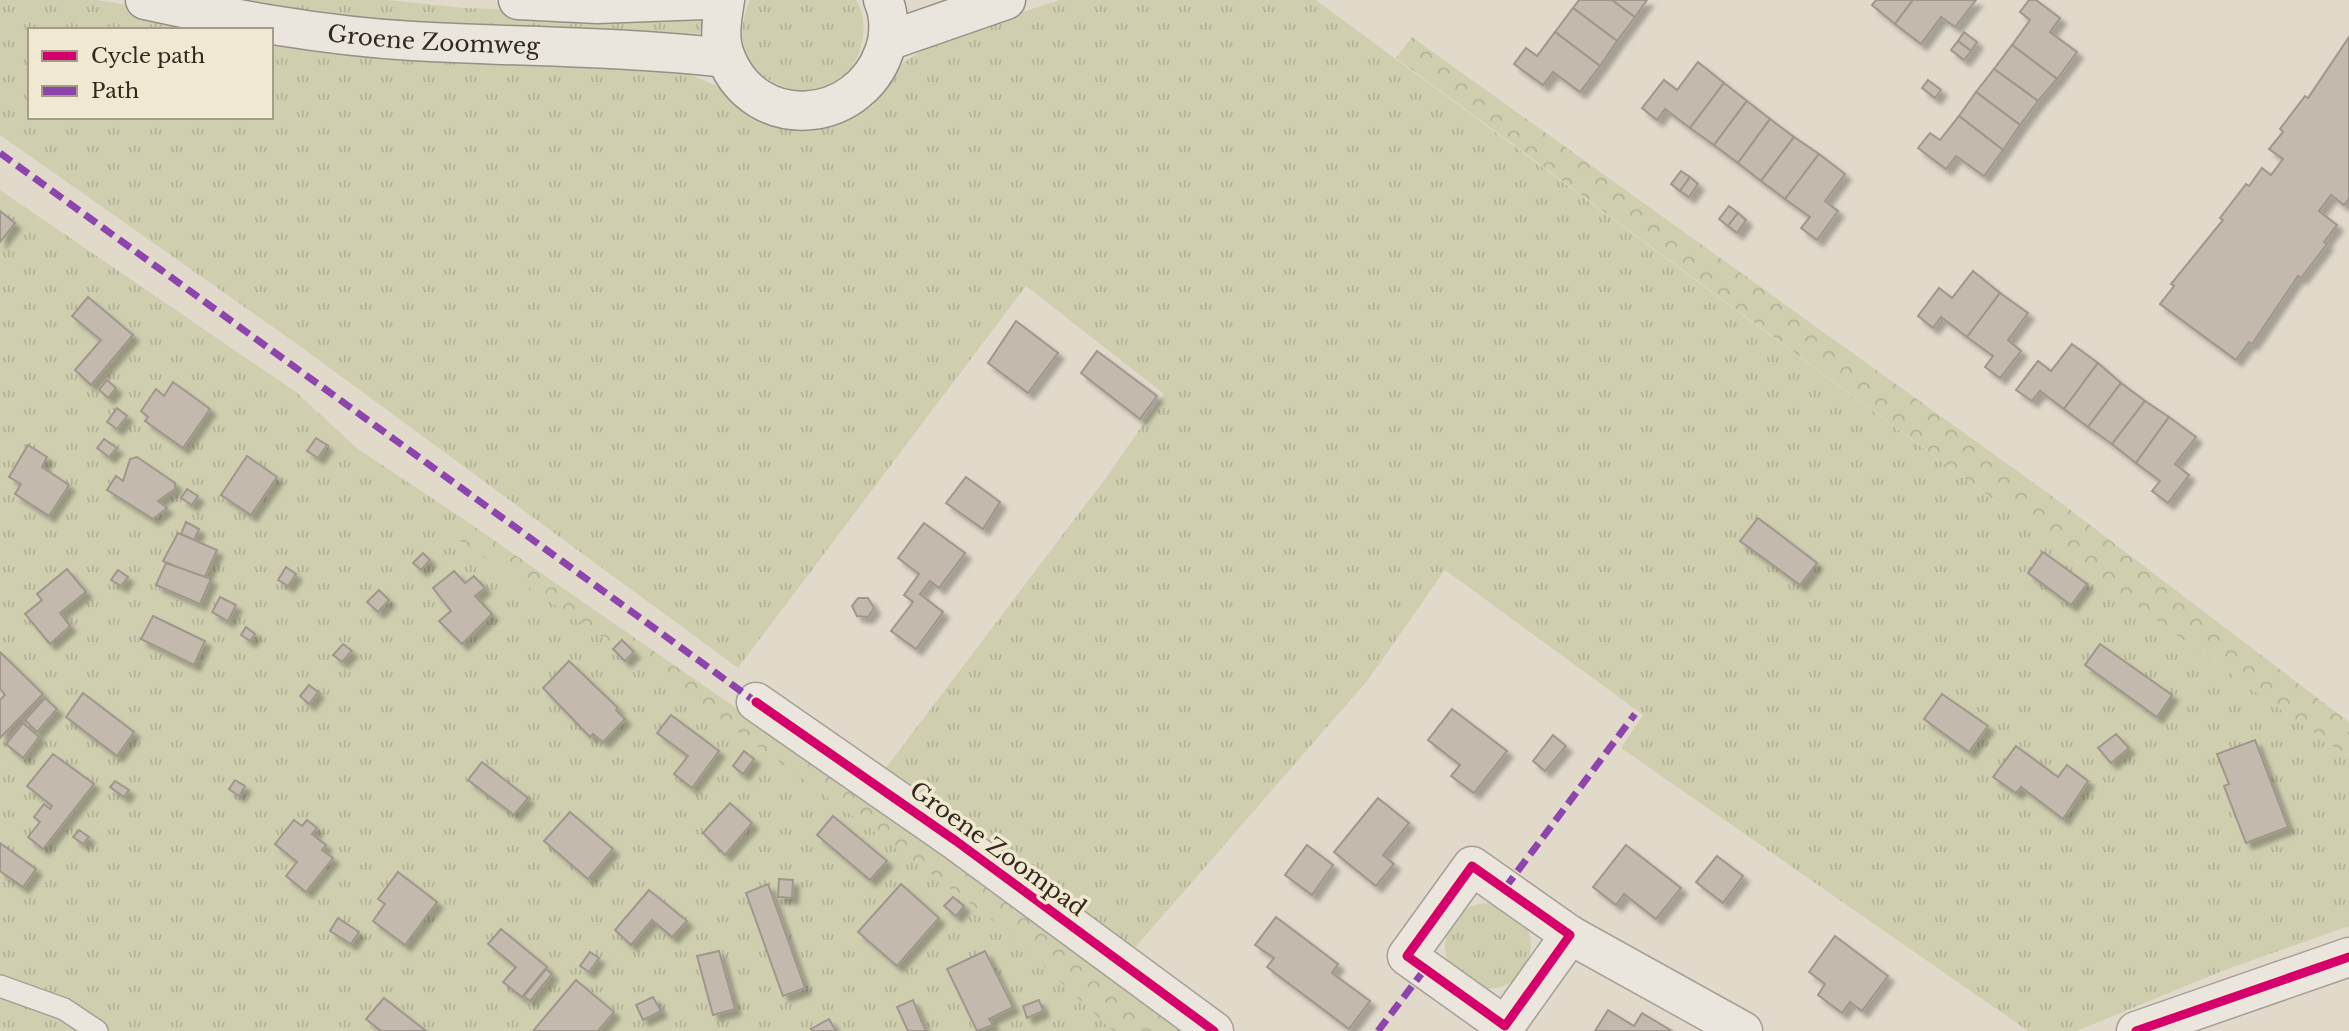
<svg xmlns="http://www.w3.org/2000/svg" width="2349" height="1031" font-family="'Libre Baskerville',serif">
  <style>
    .grass { fill: url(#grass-tufts) }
    .forest { fill: url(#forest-crowns) }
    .building { fill: #c4b9ad; stroke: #a0968b; stroke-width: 2; filter: url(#shadow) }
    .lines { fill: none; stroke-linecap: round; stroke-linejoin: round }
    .service-casing { stroke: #a69f95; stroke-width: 24 }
    .minor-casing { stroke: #a69f95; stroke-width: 41 }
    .secondary-casing { stroke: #958f85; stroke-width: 41 }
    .service { stroke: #eae5dd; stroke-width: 21 }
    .minor { stroke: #eae5dd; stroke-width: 38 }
    .secondary { stroke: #eae5dd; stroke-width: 38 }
    .quiet { stroke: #8e44ad; stroke-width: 7; stroke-dasharray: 14 7; stroke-linecap: butt }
    .cycleway-casing { stroke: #f1e8d2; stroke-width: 13 }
    .cycleway { stroke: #d6006c; stroke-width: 9 }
    .labels { text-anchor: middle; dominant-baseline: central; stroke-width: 7; stroke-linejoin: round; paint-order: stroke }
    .street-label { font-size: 23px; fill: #33281e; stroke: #f1e8d2 }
  </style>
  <defs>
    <pattern id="grass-tufts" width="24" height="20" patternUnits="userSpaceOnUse" patternTransform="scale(1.75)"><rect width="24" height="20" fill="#cfcfb0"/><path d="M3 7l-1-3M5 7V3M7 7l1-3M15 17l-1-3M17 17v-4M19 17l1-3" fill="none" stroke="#b2b297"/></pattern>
    <pattern id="forest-crowns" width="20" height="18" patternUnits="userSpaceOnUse" patternTransform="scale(1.75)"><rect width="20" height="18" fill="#cfcfb0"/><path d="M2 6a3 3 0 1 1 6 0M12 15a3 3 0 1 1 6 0" fill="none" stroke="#b2b297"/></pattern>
    <filter id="shadow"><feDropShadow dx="6" dy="6" stdDeviation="2" flood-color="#0004"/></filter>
  </defs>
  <rect width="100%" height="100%" fill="#e1dacb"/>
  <g class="grass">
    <polygon points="0,0 98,0 267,30 30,30 30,117 271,117 271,30 663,63 724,89 749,115 785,126 824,128 873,106 903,63 941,38 1060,0 1316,0 2186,642 2345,755 2349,752 2349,926 2222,971 2077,1031 2028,1031 1621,748 1643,715 1445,570 1368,680 1132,951 885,769 1108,475 1164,394 1026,286 738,668 297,344 0,135"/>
    <polygon points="204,0 388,0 465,8 604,13 705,11 703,34 457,32"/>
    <path d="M750,0H856C864,11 865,29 862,42C844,129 709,89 750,0Z"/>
    <polygon points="0,190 296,392 358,449 459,516 1168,1031 0,1031"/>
    <circle cx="1488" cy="946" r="43"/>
  </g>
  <g class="forest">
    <polygon points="1412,37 2048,493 2349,722 2349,752 2345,755 2186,642 1396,58"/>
    <polygon points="459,516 989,883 1189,1031 1113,1031 1005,930 902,852 684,692 451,535"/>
  </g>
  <g class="building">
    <polygon points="1579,0 1612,0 1635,17 1617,41 1573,8"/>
    <polygon points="1612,0 1647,0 1635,17"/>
    <polygon points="1876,0 1913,0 1895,24 1872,5"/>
    <polygon points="1913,0 1976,0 1955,27 1941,17 1921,44 1895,24"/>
    <polygon points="2029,0 2036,0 2060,18 2050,32 2077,52 2057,79 2012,45 2030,20 2020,12"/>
    <polygon points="1573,8 1617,41 1600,66 1555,32"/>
    <polygon points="1555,32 1600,66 1580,92 1553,72 1543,85 1514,64 1526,48 1537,56"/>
    <polygon points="1964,32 1977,42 1971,51 1958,41"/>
    <polygon points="2349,37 2349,199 2344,205 2331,195 2319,211 2337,225 2324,242 2327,244 2301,278 2298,276 2252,344 2249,342 2236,360 2160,304 2174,286 2171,284 2223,220 2220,218 2246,184 2249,186 2262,168 2271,175 2283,159 2269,149 2283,132 2280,129 2305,96 2308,98"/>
    <polygon points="1958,41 1971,51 1964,60 1951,50"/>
    <polygon points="2012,45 2057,79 2038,101 1994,69"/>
    <polygon points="1698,62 1724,83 1690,128 1665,109 1657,120 1642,108 1664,80 1677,90"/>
    <polygon points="1994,69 2038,101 2020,125 1976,92"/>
    <polygon points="1928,80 1941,90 1935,98 1922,88"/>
    <polygon points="1724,83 1747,101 1714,145 1690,128"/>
    <polygon points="1976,92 2020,125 2003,150 1959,116"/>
    <polygon points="1747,101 1770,119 1738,163 1714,145"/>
    <polygon points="1959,116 2003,150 1984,176 1956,156 1946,169 1918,148 1930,133 1940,140"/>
    <polygon points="1770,119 1794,137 1761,181 1738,163"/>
    <polygon points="1794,137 1819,154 1785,199 1761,181"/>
    <polygon points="1819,154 1845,174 1825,201 1838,211 1817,240 1801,228 1810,217 1785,199"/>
    <polygon points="1681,171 1690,177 1680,191 1671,184"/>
    <polygon points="1690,177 1698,184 1689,197 1680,191"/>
    <polygon points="1729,206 1738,213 1728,226 1719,219"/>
    <polygon points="0,211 15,223 0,242"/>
    <polygon points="1738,213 1746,220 1737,233 1728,226"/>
    <polygon points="1973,271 2000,293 1967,337 1941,317 1933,328 1918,316 1939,288 1952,298"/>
    <polygon points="2000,293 2028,313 2008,340 2021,351 2000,378 1985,367 1993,356 1967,337"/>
    <polygon points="88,297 133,335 91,385 75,370 101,340 72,316"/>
    <polygon points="1016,321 1058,353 1028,393 988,363"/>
    <polygon points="2072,344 2098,363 2064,409 2040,391 2032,401 2016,390 2038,361 2051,371"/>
    <polygon points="1097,351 1157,396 1140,419 1081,373"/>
    <polygon points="2098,363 2121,383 2088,427 2064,409"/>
    <polygon points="107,380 116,388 108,398 99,390"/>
    <polygon points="173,382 210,409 183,448 145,421 148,417 141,411 156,389 164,396"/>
    <polygon points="2121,383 2145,401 2112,444 2088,427"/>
    <polygon points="2145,401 2169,417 2136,463 2112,444"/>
    <polygon points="117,408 127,416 117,429 107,422"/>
    <polygon points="2169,417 2196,437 2175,464 2189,475 2168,503 2152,491 2160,481 2136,463"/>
    <polygon points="316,438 327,445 318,458 307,451"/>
    <polygon points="104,439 117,448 109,457 97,448"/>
    <polygon points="28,445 47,457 42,467 69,485 49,516 15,494 21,484 9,477"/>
    <polygon points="247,456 277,477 251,515 221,495"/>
    <polygon points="137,457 175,483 175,489 158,501 167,508 153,519 107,490 116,476 123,481 130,459"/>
    <polygon points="966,477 1000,502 983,529 946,503"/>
    <polygon points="187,489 198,496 192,505 181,498"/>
    <polygon points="1758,518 1817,563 1800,585 1740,541"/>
    <polygon points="186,522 199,529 194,540 181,534"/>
    <polygon points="924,523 965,553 939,588 930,581 920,594 943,612 916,649 891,631 913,602 904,595 919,574 898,558"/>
    <polygon points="178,533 217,550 204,579 163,561"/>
    <polygon points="2043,552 2087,584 2071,605 2028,573"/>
    <polygon points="423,553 430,560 421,570 413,563"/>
    <polygon points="166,563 211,579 200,604 156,585"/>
    <polygon points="286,567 296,574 288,586 278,580"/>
    <polygon points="67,569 86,592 60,613 70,626 50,644 25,614 42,600 37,594"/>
    <polygon points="118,570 128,577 121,586 111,580"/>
    <polygon points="454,571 465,583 474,576 485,588 475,596 492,614 462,644 439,621 451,611 433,588"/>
    <polygon points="379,590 389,600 378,612 367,602"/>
    <polygon points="220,597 236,605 228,621 212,612"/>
    <polygon points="858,598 868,598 874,608 868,617 857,616 852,606"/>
    <polygon points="153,616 205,641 194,665 141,639"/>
    <polygon points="246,627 255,634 250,641 241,635"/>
    <polygon points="622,640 634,652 625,661 613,649"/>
    <polygon points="343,644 352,651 342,662 333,655"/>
    <polygon points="2100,644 2172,695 2157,717 2085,665"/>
    <polygon points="0,652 43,694 0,738 0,700 5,695 0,689"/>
    <polygon points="569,661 618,708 616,710 625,719 603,742 593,734 590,737 543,688"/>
    <polygon points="309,685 318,692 309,704 300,696"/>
    <polygon points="83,693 134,732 117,756 66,717"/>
    <polygon points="1942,694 1988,726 1969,752 1924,719"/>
    <polygon points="45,698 57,709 37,732 25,720"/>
    <polygon points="1452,709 1507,751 1474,793 1451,776 1460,765 1428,740"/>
    <polygon points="671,715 719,751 692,788 674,774 688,756 657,733"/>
    <polygon points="23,723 39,737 23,758 6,744"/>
    <polygon points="2116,734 2129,748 2111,763 2098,748"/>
    <polygon points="1553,735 1566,746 1545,771 1533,761"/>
    <polygon points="2255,740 2288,827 2246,843 2224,786 2229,784 2217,754"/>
    <polygon points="2016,746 2058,777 2067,765 2088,781 2063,819 2021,787 2016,793 1993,777"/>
    <polygon points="744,751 754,759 743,774 733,766"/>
    <polygon points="53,754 94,784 43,849 28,837 40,822 34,817 44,804 50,809 52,806 27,786"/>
    <polygon points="482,762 528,798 514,815 468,780"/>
    <polygon points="235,780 245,786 239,796 229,789"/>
    <polygon points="115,781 129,790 124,797 110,787"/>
    <polygon points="1378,798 1409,823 1383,855 1394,864 1376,886 1334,852"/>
    <polygon points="730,803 752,823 725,855 703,833"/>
    <polygon points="570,812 613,849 588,879 544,841"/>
    <polygon points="833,816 887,861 870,880 817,835"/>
    <polygon points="294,820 302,826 307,820 317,828 312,834 326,845 322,850 333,858 306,892 286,876 297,862 275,844"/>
    <polygon points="79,830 89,837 83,844 73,837"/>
    <polygon points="0,843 36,869 23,887 0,871"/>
    <polygon points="1307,845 1333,865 1312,895 1285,875"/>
    <polygon points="1626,845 1681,888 1656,919 1624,894 1616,905 1593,887"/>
    <polygon points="1717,856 1743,876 1723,903 1696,882"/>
    <polygon points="398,872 437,902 405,945 373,921 385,904 378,899"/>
    <polygon points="779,879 793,880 792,898 778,897"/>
    <polygon points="768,884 805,988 783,996 746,893"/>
    <polygon points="901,884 939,918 897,966 858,932"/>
    <polygon points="649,890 687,921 672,937 652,920 631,945 615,930"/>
    <polygon points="953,897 964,906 956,916 944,906"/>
    <polygon points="1276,917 1338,964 1332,973 1370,1001 1349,1029 1267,967 1274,958 1255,945"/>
    <polygon points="338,918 359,932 351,944 330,931"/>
    <polygon points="501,929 547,967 522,997 503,982 516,967 488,944"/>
    <polygon points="1835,936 1888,976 1862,1011 1850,1002 1842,1013 1818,995 1825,984 1809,972"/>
    <polygon points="719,951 735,1009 713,1015 697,956"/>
    <polygon points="985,951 1013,1007 989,1019 993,1025 977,1031 947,969"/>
    <polygon points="590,952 599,958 589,972 580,966"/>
    <polygon points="546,969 552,974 530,1001 524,996"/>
    <polygon points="576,980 614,1012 598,1031 533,1031"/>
    <polygon points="653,997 661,1011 643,1020 636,1005"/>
    <polygon points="384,998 426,1031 381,1031 366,1019"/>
    <polygon points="913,1000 921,1020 926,1031 908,1031 897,1007"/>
    <polygon points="1039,1000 1043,1011 1027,1018 1023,1006"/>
    <polygon points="1608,1010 1634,1026 1642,1013 1672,1031 1595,1031"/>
    <polygon points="829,1019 836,1031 813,1031 811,1029"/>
  </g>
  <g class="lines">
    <g class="service-casing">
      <polyline id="service" points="0,986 64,1009 97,1031"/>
    </g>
    <g class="minor-casing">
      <g id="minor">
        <polyline points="756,702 956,841 1214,1031"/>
        <polygon points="1472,866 1570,935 1505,1026 1407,956"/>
        <polyline points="1570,935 1743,1031"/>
        <polyline points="2136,1031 2349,957"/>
      </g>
    </g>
    <g class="secondary-casing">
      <g id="secondary">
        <path id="s1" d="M145,0C232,19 323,36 413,41C517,47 622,46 726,58"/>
        <polyline points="518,0 597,4 704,0"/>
        <path d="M725,0C722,19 718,39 726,58C756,133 858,125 884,52C890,36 890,15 883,0"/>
        <polyline points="888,41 1006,0"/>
      </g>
    </g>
    <use href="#service" class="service"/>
    <use href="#minor" class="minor"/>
    <use href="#secondary" class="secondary"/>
    <g class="quiet">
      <polyline points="0,153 756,702"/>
      <polyline points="1505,888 1635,714"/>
      <polyline points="1378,1031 1425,969"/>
    </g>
    <g class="cycleway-casing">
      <g id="cycleway">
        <polyline points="756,702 956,841 1214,1031"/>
        <polygon points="1472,866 1570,935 1505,1026 1407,956"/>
        <polyline points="2136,1031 2349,957"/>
      </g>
    </g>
    <use href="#cycleway" class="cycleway"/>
  </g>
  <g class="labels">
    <g class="street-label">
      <text stroke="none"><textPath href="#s1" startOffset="292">Groene Zoomweg</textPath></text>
      <text transform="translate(998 849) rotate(36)">Groene Zoompad</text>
    </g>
  </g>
  <rect x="28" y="28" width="245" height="91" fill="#f1e8d2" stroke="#a59b8a" stroke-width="2"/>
  <rect x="42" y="51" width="35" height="10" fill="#d6006c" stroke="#a59b8a" stroke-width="2"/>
  <text x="91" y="63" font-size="21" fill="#33281e">Cycle path</text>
  <rect x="42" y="86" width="35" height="10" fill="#8e44ad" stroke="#a59b8a" stroke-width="2"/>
  <text x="91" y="98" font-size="21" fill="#33281e">Path</text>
</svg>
